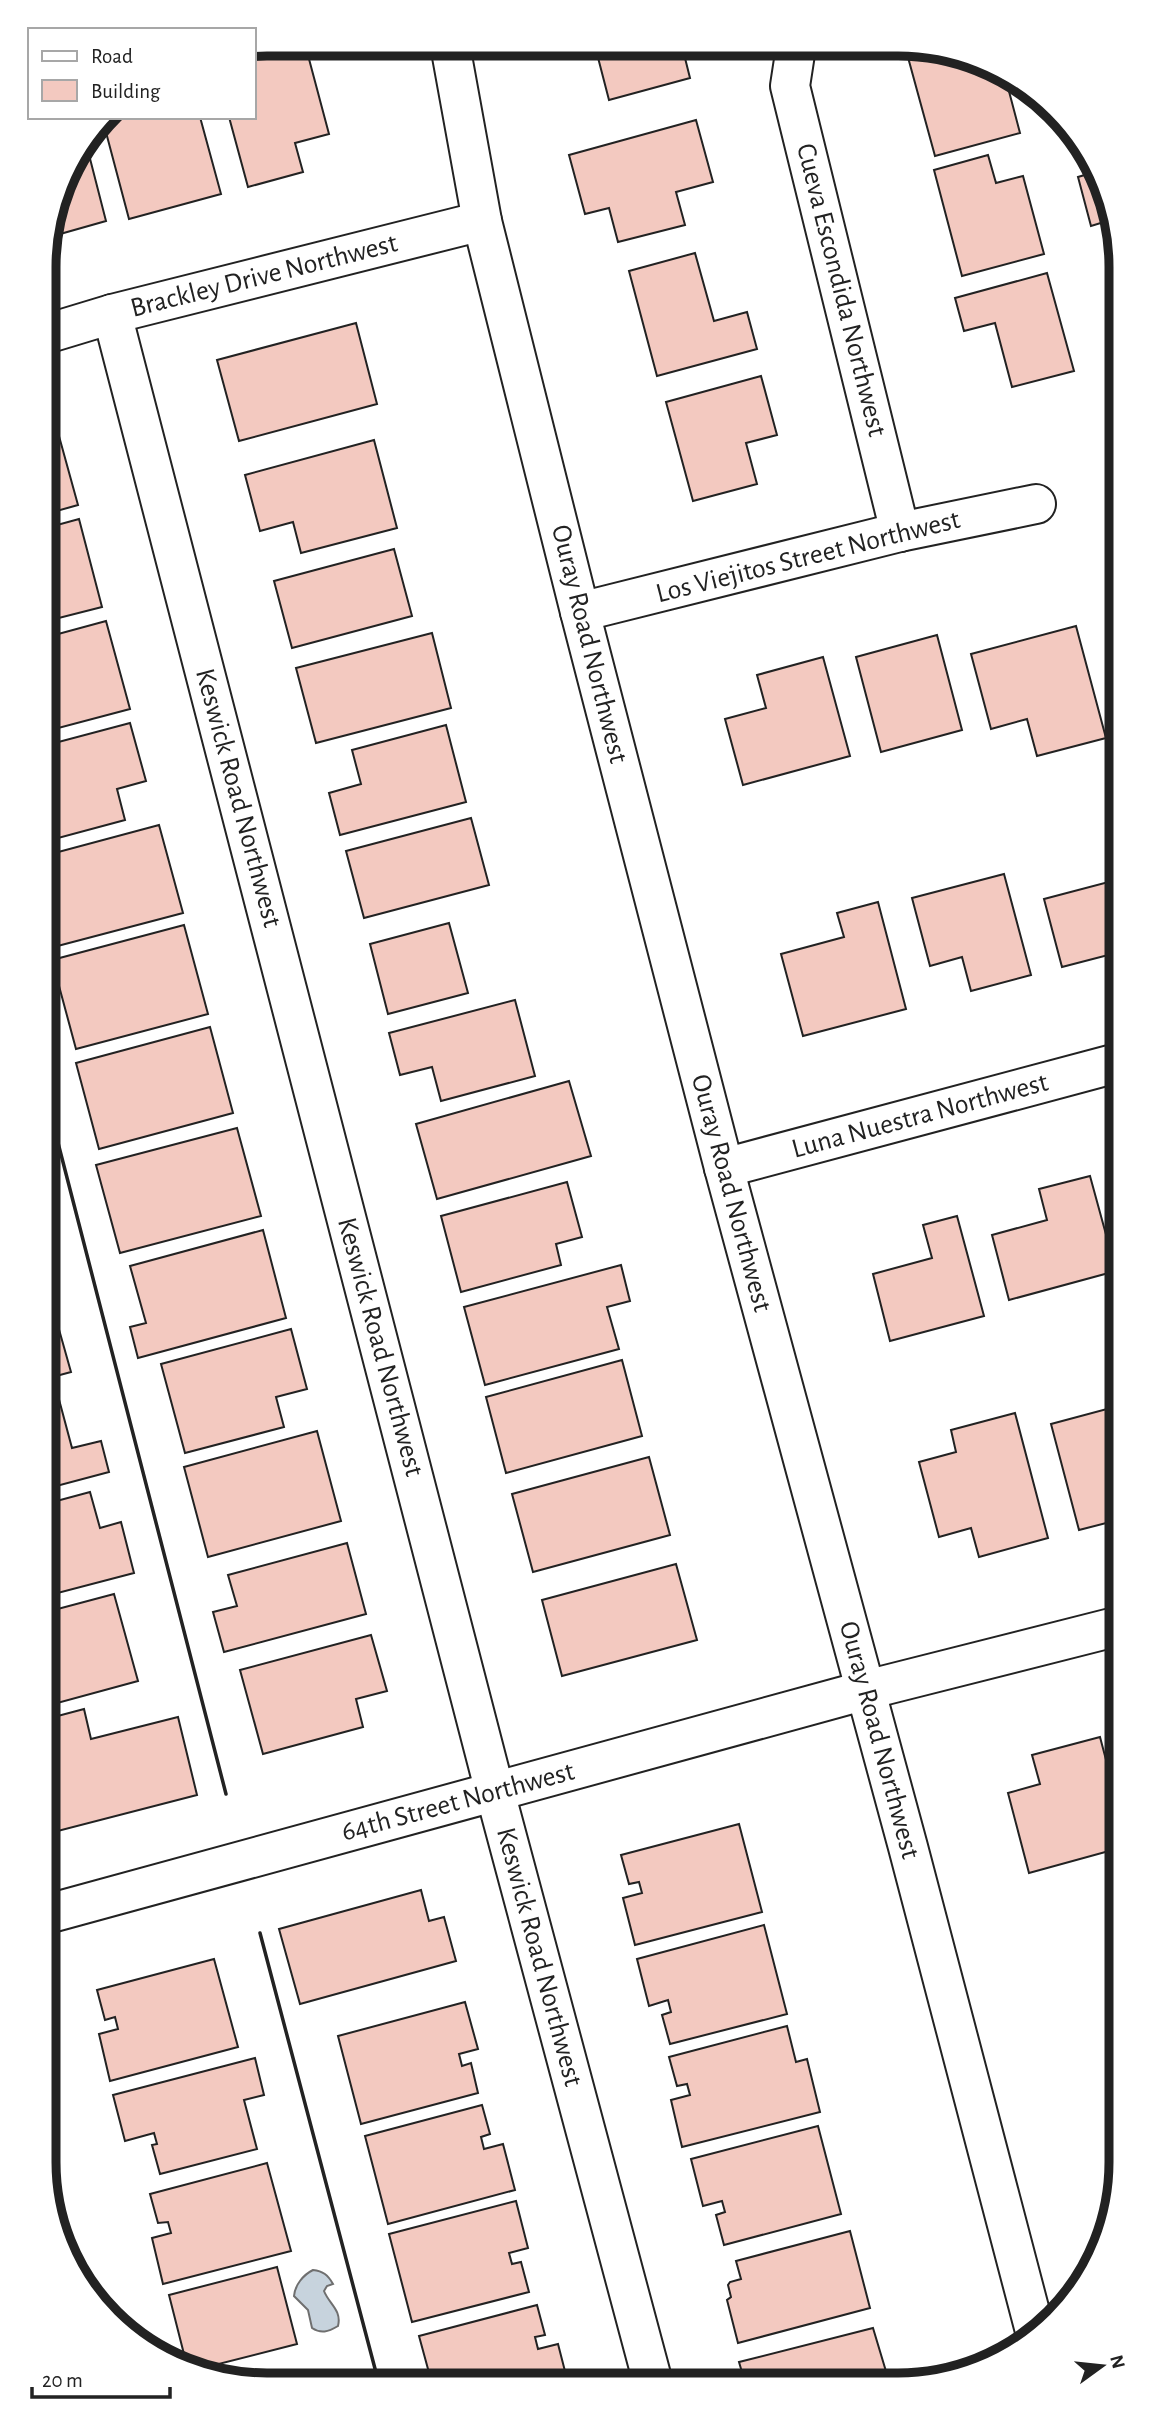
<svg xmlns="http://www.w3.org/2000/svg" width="1165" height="2429" font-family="'Alegreya Sans',sans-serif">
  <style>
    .water { fill: #c7d3dd; stroke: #6f6f6f; stroke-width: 2 }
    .building { fill: #f3c9c0; stroke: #222; stroke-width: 2 }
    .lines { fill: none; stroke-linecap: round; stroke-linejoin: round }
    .street-casing { stroke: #222; stroke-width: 42 }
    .secondary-casing { stroke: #222; stroke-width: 42 }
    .street { stroke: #fff; stroke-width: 38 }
    .secondary { stroke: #fff; stroke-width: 38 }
    .wall { stroke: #222; stroke-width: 3.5 }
    .labels { text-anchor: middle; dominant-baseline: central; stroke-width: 5; stroke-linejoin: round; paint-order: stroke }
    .street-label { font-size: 28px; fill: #222; stroke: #fff }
    .rim { fill: none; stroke: #222; stroke-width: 9 }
  </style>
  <rect width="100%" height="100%" fill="#fff"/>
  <path class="water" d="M313,2270C323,2271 328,2275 333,2284L327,2286L324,2291C329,2304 342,2310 338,2326C328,2332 321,2334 312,2328L308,2310L294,2296C295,2285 303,2275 313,2270Z"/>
  <g class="building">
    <polygon points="294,44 305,44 329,134 295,143 303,172 248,187 229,117 254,117 254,55"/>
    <polygon points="595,46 682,46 690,78 609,100"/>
    <polygon points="916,48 941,48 1006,80 1020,133 935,156 906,50"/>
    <polygon points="106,117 200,117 221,194 129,219 103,121"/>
    <polygon points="696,120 713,182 676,192 685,225 618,242 609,208 585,214 569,155"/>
    <polygon points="86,143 106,221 46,238 67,168"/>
    <polygon points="988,155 996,183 1023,176 1044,254 962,276 934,170"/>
    <polygon points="1098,171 1114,209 1114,219 1091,226 1078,177"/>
    <polygon points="695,253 714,321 747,312 757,349 657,376 629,271"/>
    <polygon points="1047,273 1074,371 1012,387 995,323 964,331 955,298"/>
    <polygon points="356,323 377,404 239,441 217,360"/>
    <polygon points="761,376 777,435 746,443 757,484 693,501 666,402"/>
    <polygon points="54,418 78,505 46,514 46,420"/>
    <polygon points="374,440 397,528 301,553 293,522 260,531 245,475"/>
    <polygon points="79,519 102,607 47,621 46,528"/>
    <polygon points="394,549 412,616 292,648 274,581"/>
    <polygon points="106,621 130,709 47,731 47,637"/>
    <polygon points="1076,626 1106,738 1037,756 1027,719 991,729 971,654"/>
    <polygon points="432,633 451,708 316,743 296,668"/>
    <polygon points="937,635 962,730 881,752 856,657"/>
    <polygon points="823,657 850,756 743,785 725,719 766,708 757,675"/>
    <polygon points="130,723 146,781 117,789 125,820 47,841 47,745"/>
    <polygon points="446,725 466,802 340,835 329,793 361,784 352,750"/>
    <polygon points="471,818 489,885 364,918 346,851"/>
    <polygon points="159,825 183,913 50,948 48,939 47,855"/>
    <polygon points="1004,874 1031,975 971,991 962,957 930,966 912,898"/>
    <polygon points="1116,880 1116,953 1062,967 1044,899"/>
    <polygon points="878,902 906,1009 803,1036 781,954 844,937 837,913"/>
    <polygon points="449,923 468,993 388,1014 370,944"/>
    <polygon points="184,925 208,1014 76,1049 52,960"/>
    <polygon points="515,1000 535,1076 441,1101 432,1067 400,1075 389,1033"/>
    <polygon points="210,1027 233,1113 99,1149 76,1063"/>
    <polygon points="569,1081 591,1156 437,1199 416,1124"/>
    <polygon points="237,1128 261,1216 120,1253 96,1165"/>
    <polygon points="1090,1176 1116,1271 1009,1300 992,1235 1047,1220 1039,1189"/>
    <polygon points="567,1182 582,1237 556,1244 561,1265 461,1292 441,1216"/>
    <polygon points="957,1216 984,1316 890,1341 873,1274 932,1258 923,1225"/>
    <polygon points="263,1230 286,1318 138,1358 130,1327 146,1323 130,1266"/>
    <polygon points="621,1265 630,1301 607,1307 619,1349 485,1385 464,1307"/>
    <polygon points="49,1294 71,1372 49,1378"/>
    <polygon points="291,1329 307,1389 276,1397 284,1427 185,1453 161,1364"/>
    <polygon points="622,1360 642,1436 506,1473 486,1397"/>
    <polygon points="57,1392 72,1448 101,1441 109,1472 49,1488 49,1394"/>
    <polygon points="1118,1406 1118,1520 1079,1530 1051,1424"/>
    <polygon points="1015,1413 1048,1538 979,1557 971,1528 939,1537 919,1462 956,1452 951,1430"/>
    <polygon points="317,1431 341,1521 208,1557 184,1467"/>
    <polygon points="649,1457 670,1535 533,1572 512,1494"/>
    <polygon points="90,1492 100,1528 121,1522 134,1573 50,1595 49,1503"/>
    <polygon points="347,1543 366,1614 224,1652 213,1612 237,1606 228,1575"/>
    <polygon points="676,1564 697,1640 562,1676 542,1600"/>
    <polygon points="114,1594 138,1681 50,1705 50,1611"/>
    <polygon points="371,1635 387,1691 356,1699 363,1727 263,1754 240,1670"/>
    <polygon points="84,1709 91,1739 178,1717 197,1795 50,1833 50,1718"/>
    <polygon points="1100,1737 1119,1809 1120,1848 1029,1873 1008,1793 1040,1784 1032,1755"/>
    <polygon points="739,1824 762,1912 635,1945 623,1898 642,1893 639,1882 629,1884 621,1855"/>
    <polygon points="421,1890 429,1921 444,1917 456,1961 300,2004 279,1929"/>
    <polygon points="764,1925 787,2014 670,2044 662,2015 671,2012 668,2000 649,2006 637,1959"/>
    <polygon points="214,1959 238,2047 110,2081 99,2034 118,2029 115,2017 105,2020 97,1990"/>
    <polygon points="465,2002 478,2049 459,2054 462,2066 471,2063 478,2093 361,2124 338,2036"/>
    <polygon points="787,2026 796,2062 807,2059 820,2112 682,2147 671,2100 690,2095 687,2084 677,2086 669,2057"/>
    <polygon points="255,2058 264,2095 244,2100 257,2149 160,2174 152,2145 157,2144 154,2133 125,2141 113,2095"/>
    <polygon points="482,2105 490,2134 481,2137 484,2149 503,2144 515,2190 388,2224 365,2136"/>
    <polygon points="818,2126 841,2214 724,2245 716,2215 725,2212 722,2201 703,2206 691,2159"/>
    <polygon points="267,2163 291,2251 163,2284 152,2238 171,2233 168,2222 158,2223 150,2194"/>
    <polygon points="516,2201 528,2248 509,2253 512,2264 521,2262 529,2292 412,2322 389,2234"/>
    <polygon points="850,2231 870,2308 738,2343 727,2300 731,2297 728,2285 730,2282 741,2279 736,2261"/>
    <polygon points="277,2267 297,2344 199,2369 186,2362 169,2295"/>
    <polygon points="537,2305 545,2335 535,2337 538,2349 558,2344 567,2379 431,2380 419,2336"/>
    <polygon points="873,2328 888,2378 744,2379 739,2362"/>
  </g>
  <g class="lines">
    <g class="street-casing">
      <g id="street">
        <polyline points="796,47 790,86 900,532"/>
        <polyline points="112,314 495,1792 652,2379"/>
        <polyline points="46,334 112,314 482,221"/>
        <polyline points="580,612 900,532 1036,504"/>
        <polyline points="724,1168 1117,1063"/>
        <polyline points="866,1690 1119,1626"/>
      </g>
    </g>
    <g class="secondary-casing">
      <g id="secondary">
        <polyline points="450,45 482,221 580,612 724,1168 908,1847 1036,2335"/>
        <polyline points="51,1913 866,1690"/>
      </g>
    </g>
    <use href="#street" class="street"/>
    <use href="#secondary" class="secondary"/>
    <g class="wall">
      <polyline points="48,1104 226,1794"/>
      <polyline points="260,1933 378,2380"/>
    </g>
  </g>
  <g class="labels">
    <g class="street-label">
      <text transform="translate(264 276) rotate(-14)">Brackley Drive Northwest</text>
      <text transform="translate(841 290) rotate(76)">Cueva Escondida Northwest</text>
      <text transform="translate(808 557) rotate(-14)">Los Viejitos Street Northwest</text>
      <text transform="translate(589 644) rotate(76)">Ouray Road Northwest</text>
      <text transform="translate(238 798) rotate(75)">Keswick Road Northwest</text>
      <text transform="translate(920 1116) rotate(-15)">Luna Nuestra Northwest</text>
      <text transform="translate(731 1193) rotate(75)">Ouray Road Northwest</text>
      <text transform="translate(380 1347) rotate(75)">Keswick Road Northwest</text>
      <text transform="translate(879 1740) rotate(75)">Ouray Road Northwest</text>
      <text transform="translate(458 1802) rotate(-15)">64th Street Northwest</text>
      <text transform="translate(539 1957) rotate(75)">Keswick Road Northwest</text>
    </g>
  </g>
  <path d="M0 0H1165V2429H0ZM267 56H898A211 211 0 0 1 1109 267V2162A211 211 0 0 1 898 2373H267A211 211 0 0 1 56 2162V267A211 211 0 0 1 267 56Z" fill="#fff" fill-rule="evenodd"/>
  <path class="rim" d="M267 56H898A211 211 0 0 1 1109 267V2162A211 211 0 0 1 898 2373H267A211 211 0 0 1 56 2162V267A211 211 0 0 1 267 56Z"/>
  <rect x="28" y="28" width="228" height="91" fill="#ffffff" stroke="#a7a7a7" stroke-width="2"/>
  <rect x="42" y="51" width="35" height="10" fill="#ffffff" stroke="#a7a7a7" stroke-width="2"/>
  <text x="91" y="63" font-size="21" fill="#222222">Road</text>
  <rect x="42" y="80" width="35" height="21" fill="#f3c9c0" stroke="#a7a7a7" stroke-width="2"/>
  <text x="91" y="98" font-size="21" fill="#222222">Building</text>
  <g transform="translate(1102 2366) rotate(75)" stroke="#ffffff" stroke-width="5" paint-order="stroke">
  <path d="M0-5L12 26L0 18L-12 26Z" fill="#222222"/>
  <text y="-10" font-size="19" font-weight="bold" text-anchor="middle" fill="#222222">N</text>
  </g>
  <path d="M32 2387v10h138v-10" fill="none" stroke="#222222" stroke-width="3.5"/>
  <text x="42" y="2387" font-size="21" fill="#222222" stroke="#ffffff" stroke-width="5" paint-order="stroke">20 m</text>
</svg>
